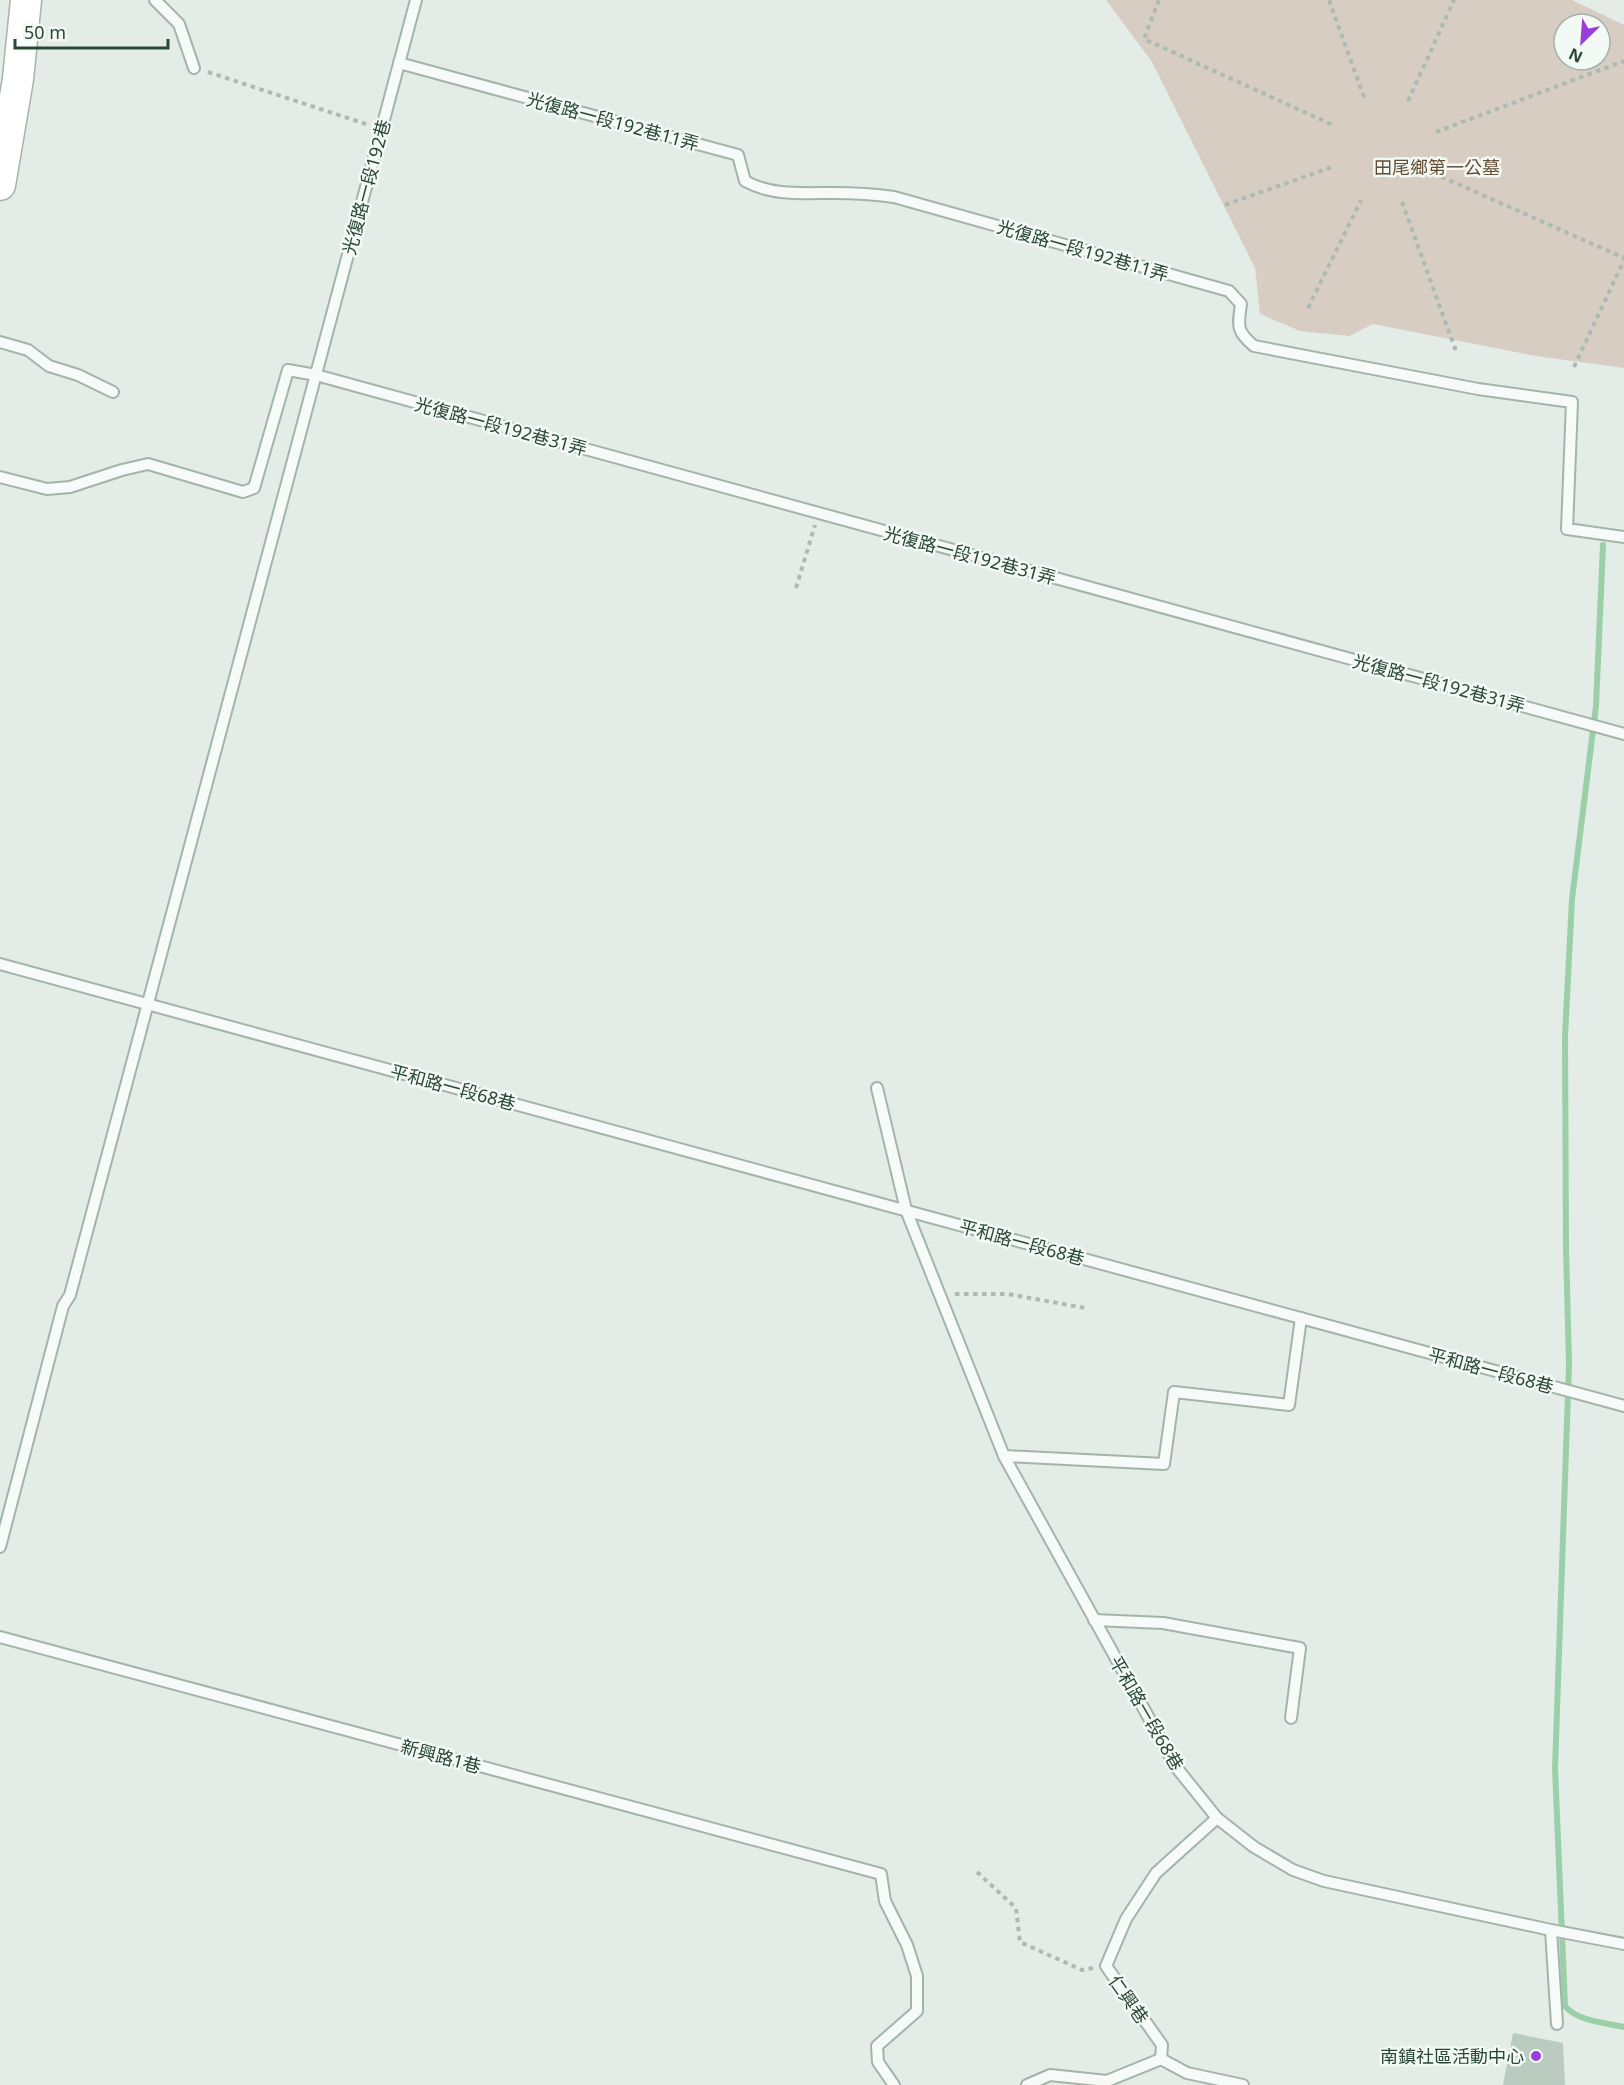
<svg xmlns="http://www.w3.org/2000/svg" width="1624" height="2085" font-family="'Noto Sans','Noto Sans TC',sans-serif">
  <style>
    .green { fill: #d7cdc3; fill-rule: evenodd }
    .lines { fill: none; stroke-linecap: round; stroke-linejoin: round }
    .stream { stroke: #9bcfa8; stroke-width: 6 }
    .building { fill: #bacbbf }
    .lane-casing { stroke: #a4b4a9; stroke-width: 14 }
    .secondary-casing { stroke: #a4b4a9; stroke-width: 33 }
    .path { stroke: #acbab1; stroke-width: 4; stroke-dasharray: 4.5 4.5; stroke-linecap: butt }
    .lane { stroke: #f6faf8; stroke-width: 10 }
    .secondary { stroke: #fff; stroke-width: 30 }
    .poi-dot { fill: #9a3edb; stroke: #f3f9f5; stroke-width: 2 }
    .labels { text-anchor: middle; dominant-baseline: central; stroke-width: 5; stroke-linejoin: round; paint-order: stroke }
    .street-label { font-size: 18px; fill: #294734; stroke: #f3f9f5 }
    .park-label { font-size: 18px; fill: #644e35; stroke: #f3f9f5 }
    .poi-label { font-size: 18px; fill: #294734; stroke: #f3f9f5; text-anchor: end }
  </style>
  <rect width="100%" height="100%" fill="#e3ece6"/>
  <path class="green" d="M1106,0H1572L1624,25V368L1536,356L1373,324L1349,336L1300,331L1260,314L1255,268L1152,62ZM1564,24H1600V60H1564Z"/>
  <g class="lines">
    <path class="stream" d="M1603,545L1596,706L1572,899L1565,1036L1566,1248L1569,1364L1555,1768L1565,2006C1577,2021 1606,2023 1624,2027"/>
  </g>
  <polygon class="building" points="1513,2033 1563,2043 1565,2085 1503,2085"/>
  <g class="lines">
    <g class="lane-casing">
      <g id="lane">
        <polyline points="155,0 179,24 194,68"/>
        <path d="M399,63L738,155L745,181C772,196 802,193 833,193C853,193 873,194 894,197L1229,291L1241,304C1238,326 1236,331 1254,346L1478,389L1572,402L1567,529L1624,537"/>
        <polyline points="0,342 28,350 49,366 78,375 113,392"/>
        <polyline points="0,477 47,489 70,487 122,470 148,464 243,492 254,488 288,370 316,375 1624,734"/>
        <polyline points="0,964 1624,1406"/>
        <polyline points="877,1088 906,1210 1004,1456 1176,1767 1217,1818 1254,1847 1293,1870 1324,1881 1551,1930 1624,1944"/>
        <polyline points="1004,1456 1164,1464 1174,1392 1289,1405 1301,1318"/>
        <polyline points="0,1547 63,1306 70,1295 416,0"/>
        <polyline points="1094,1620 1163,1623 1300,1648 1291,1718"/>
        <polyline points="0,1637 881,1874 885,1901 907,1945 917,1976 917,2011 877,2046 878,2062 894,2085"/>
        <polyline points="1217,1818 1156,1873 1126,1919 1106,1966 1162,2045 1161,2059 1187,2073 1243,2085"/>
        <polyline points="1551,1930 1557,2024"/>
        <polyline points="1027,2085 1050,2075 1107,2081 1161,2059"/>
      </g>
    </g>
    <g class="secondary-casing">
      <polyline id="secondary" points="0,185 18,79 26,0"/>
    </g>
    <g class="path">
      <polyline points="1159,0 1144,39 1335,126"/>
      <polyline points="1329,0 1365,100"/>
      <polyline points="208,72 369,125"/>
      <polyline points="1408,101 1454,0"/>
      <polyline points="1436,132 1624,61"/>
      <polyline points="1433,173 1624,258"/>
      <polyline points="1402,202 1457,354"/>
      <polyline points="1225,205 1332,167"/>
      <polyline points="1308,308 1361,200"/>
      <polyline points="1574,367 1624,260"/>
      <polyline points="796,588 815,525"/>
      <polyline points="955,1294 1008,1294 1085,1308"/>
      <polyline points="977,1872 1016,1908 1020,1942 1082,1970 1093,1968"/>
    </g>
    <use href="#lane" class="lane"/>
    <use href="#secondary" class="secondary"/>
  </g>
  <circle class="poi-dot" cx="1536" cy="2056" r="6"/>
  <g class="labels">
    <g class="street-label">
      <text transform="translate(613 121) rotate(15)">光復路一段192巷11弄</text>
      <text transform="translate(366 187) rotate(-75)">光復路一段192巷</text>
      <text transform="translate(1083 250) rotate(16)">光復路一段192巷11弄</text>
      <text transform="translate(501 426) rotate(15)">光復路一段192巷31弄</text>
      <text transform="translate(970 555) rotate(15)">光復路一段192巷31弄</text>
      <text transform="translate(1439 683) rotate(15)">光復路一段192巷31弄</text>
      <text transform="translate(453 1087) rotate(15)">平和路一段68巷</text>
      <text transform="translate(1022 1242) rotate(15)">平和路一段68巷</text>
      <text transform="translate(1491 1370) rotate(15)">平和路一段68巷</text>
      <text transform="translate(1147 1713) rotate(60)">平和路一段68巷</text>
      <text transform="translate(441 1756) rotate(15)">新興路1巷</text>
      <text transform="translate(1129 1999) rotate(55)">仁興巷</text>
    </g>
    <g class="park-label">
      <text x="1437" y="167">田尾鄉第一公墓</text>
    </g>
    <g class="poi-label">
      <text x="1524" y="2056">南鎮社區活動中心</text>
    </g>
  </g>
  <g transform="translate(1582 42) rotate(205)"><circle r="28" fill="#f3f9f5" stroke="#a2b2a8" stroke-width="1.5"/>
  <path d="M0-4.5L10 22L0 15L-10 22Z" fill="#9a3edb"/>
  <text y="-9" font-size="16" font-weight="bold" text-anchor="middle" fill="#294734">N</text>
  </g>
  <path d="M15 39v9h153v-9" fill="none" stroke="#294734" stroke-width="3"/>
  <text x="24" y="39" font-size="18" fill="#294734" stroke="#f3f9f5" stroke-width="4.5" paint-order="stroke">50 m</text>
</svg>
